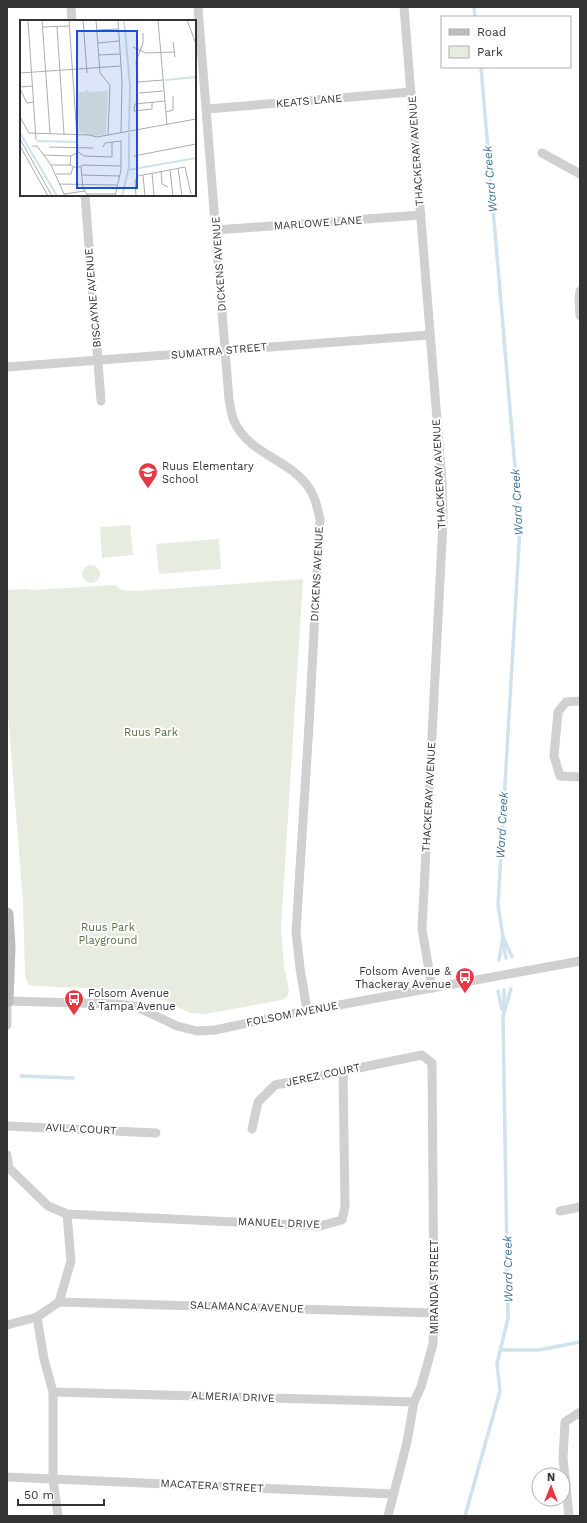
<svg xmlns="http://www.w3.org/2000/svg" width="587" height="1523" font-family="'Work Sans',sans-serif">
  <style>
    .green { fill: #e6ecdf }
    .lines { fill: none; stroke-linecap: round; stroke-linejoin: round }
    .stream { stroke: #cfe2ee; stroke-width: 3.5 }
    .street { stroke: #d0d0d0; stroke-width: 9 }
    .secondary { stroke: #bdbdbd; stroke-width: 13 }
    .labels { text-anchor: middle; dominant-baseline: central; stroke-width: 4; stroke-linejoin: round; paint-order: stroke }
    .street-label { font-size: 11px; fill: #333; stroke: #fff }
    .poi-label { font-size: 11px; fill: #333; stroke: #fff; text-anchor: start }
    .park-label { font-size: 11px; fill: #56703f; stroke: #fff }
    .water-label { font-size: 12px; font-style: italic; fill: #3f7597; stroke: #fff }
    .inset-river { fill: none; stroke: #cfe2ee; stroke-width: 2 }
    .inset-road { fill: none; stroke: #adadad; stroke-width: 1 }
    .view { fill: #1d4ed8; fill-opacity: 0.15; stroke: #1d4ed8; stroke-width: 2 }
    .inset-edge { fill: none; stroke: #333; stroke-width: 2 }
  </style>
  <rect width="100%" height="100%" fill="#fff"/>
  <g class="green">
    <polygon points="130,525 133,555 102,558 100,527"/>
    <polygon points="219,539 221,569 159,574 156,544"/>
    <circle cx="91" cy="574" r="9"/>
    <polygon points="303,579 281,928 284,966 289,991 287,997 282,1000 205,1014 190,1013 157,997 138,990 34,986 28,984 25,976 23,901 7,701 7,590 27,589 32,590 115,585 122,590 136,591"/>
  </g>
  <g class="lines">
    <g class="stream">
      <polyline points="474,7 475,17"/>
      <polyline points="481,67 520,527 498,905 503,937 512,957"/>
      <polyline points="503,942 506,958"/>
      <polyline points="499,960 503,938"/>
      <polyline points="498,991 502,1010"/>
      <polyline points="504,1009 504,990"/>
      <polyline points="21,1076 73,1078"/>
      <polyline points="501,1350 539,1350 580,1342"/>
      <polyline points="465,1516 500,1391 497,1364 508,1318 503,1016 511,989"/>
    </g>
    <g class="street">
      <polyline points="71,7 72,21"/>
      <path d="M198,7L229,400C231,407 231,415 234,421C248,453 287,459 307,485C315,495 317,507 320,519L309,725L296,932L300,968L307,1010"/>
      <polyline points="404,7 442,482 443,522 422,929 432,988"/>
      <polyline points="207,109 411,92"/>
      <polyline points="542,153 580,174"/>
      <polyline points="85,195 101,401"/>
      <polyline points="216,230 421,215"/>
      <polyline points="580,291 579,299 580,316"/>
      <polyline points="7,367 430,335"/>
      <polyline points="580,701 566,702 558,712 554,756 560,776 580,777"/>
      <polyline points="7,1001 115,1004 135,1006 177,1026 197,1031 215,1030 290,1014 580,961"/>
      <polyline points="7,1025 7,1001"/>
      <polyline points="7,1126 156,1133"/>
      <polyline points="252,1129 258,1102 275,1085 422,1055 432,1063 434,1313 433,1344 421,1387 414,1402 407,1442 388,1516"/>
      <polyline points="7,1155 9,1168"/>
      <polyline points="7,1169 9,1168 48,1206 67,1214 320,1226 342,1220 345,1206 343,1071"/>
      <polyline points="560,1211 580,1207"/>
      <polyline points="59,1302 434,1313"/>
      <polyline points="37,1317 44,1359 53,1392 53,1479 58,1516"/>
      <polyline points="7,1325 37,1317 59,1302 71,1261 67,1214"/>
      <polyline points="53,1392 414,1402"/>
      <polyline points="7,1477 393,1494"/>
      <polyline points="569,1516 563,1458 565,1422 580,1412"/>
    </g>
    <polyline class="secondary" points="7,914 9,947 7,1001"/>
  </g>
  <defs>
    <g id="school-pin" transform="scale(1)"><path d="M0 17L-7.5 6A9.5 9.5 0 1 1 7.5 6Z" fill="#e63946" stroke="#fff"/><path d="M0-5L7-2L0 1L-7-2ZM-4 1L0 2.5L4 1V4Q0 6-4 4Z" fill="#fff"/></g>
    <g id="bus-pin" transform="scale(1)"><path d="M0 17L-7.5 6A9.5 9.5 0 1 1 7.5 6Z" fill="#e63946" stroke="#fff"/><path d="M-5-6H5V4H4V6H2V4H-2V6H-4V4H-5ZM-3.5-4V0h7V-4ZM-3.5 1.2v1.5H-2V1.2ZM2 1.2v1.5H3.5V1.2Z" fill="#fff"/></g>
  </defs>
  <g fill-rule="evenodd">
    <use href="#school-pin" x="148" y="472"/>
    <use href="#bus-pin" x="465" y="977"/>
    <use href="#bus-pin" x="74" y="999"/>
  </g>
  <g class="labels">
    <g class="street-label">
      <text transform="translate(309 101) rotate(-5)">KEATS LANE</text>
      <text transform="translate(416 151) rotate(-94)">THACKERAY AVENUE</text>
      <text transform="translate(318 223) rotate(-4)">MARLOWE LANE</text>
      <text transform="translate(219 264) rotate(-94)">DICKENS AVENUE</text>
      <text transform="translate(93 298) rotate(-95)">BISCAYNE AVENUE</text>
      <text transform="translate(219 351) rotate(-5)">SUMATRA STREET</text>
      <text transform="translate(439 474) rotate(-93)">THACKERAY AVENUE</text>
      <text transform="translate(317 574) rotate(-87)">DICKENS AVENUE</text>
      <text transform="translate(429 797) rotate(-87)">THACKERAY AVENUE</text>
      <text transform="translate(292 1014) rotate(-11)">FOLSOM AVENUE</text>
      <text transform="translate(323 1075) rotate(-12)">JEREZ COURT</text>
      <text transform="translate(81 1129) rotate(3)">AVILA COURT</text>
      <text transform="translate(279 1223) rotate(2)">MANUEL DRIVE</text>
      <text transform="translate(434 1287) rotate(-90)">MIRANDA STREET</text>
      <text transform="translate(247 1307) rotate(2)">SALAMANCA AVENUE</text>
      <text transform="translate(233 1397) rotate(2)">ALMERIA DRIVE</text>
      <text transform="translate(212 1486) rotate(3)">MACATERA STREET</text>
    </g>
    <g class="poi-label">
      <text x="162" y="466">Ruus Elementary<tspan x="162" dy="13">School</tspan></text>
      <text x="451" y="971" text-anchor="end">Folsom Avenue &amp;<tspan x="451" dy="13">Thackeray Avenue</tspan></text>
      <text x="88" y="993">Folsom Avenue<tspan x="88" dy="13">&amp; Tampa Avenue</tspan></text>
    </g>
    <g class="park-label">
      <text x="151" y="732">Ruus Park</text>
      <text x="108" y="927">Ruus Park<tspan x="108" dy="13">Playground</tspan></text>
    </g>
    <g class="water-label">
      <text transform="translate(490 179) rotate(-95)">Ward Creek</text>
      <text transform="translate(517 502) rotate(-93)">Ward Creek</text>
      <text transform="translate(502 825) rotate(-87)">Ward Creek</text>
      <text transform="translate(508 1269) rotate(-91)">Ward Creek</text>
    </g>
  </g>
  <g transform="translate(20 20)">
    <rect width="176" height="176" fill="#fff"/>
    <path d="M66,69L69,72L88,71L86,114L76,116L59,112L57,72H65Z" fill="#e6ecdf"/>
    <path class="inset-river" d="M104,0L110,66L109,110M145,60L176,57M0,113L37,176M17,121L56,122M108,150L176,138M102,176L109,147V113"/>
    <path class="inset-road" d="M8,0L16,120M22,0L30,113M49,0L58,132M63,0L67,53M76,0L80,53L90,65L88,115M98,0L102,61L101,113M138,0L147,105M167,0L176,24M22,7L50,6M37,7L44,114M77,10L98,9M123,13V23L116,42L118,62L143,60M153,22L155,37M78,23L99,21M113,27L126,33L155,32M79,35L100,34M0,53L101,46M0,67L13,66M0,69L7,83L14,82M119,73L143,71M132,82V89L114,91L115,84L145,81M146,92L153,90V76M0,97L9,113L69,115L77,117L176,99M0,119L32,176M0,126L28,176M12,126H17L31,145L45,176M29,127L73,128M83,127L85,123L101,121V150L95,176M24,135L51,136M64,136L58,132L51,136L50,145L57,148L63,145L101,146M64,136L92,137V122M114,136L176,124M31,145H50M61,147L63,168L68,176M158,148L162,176M150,150L153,176M141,152L142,164L148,167M132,153L134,176M36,154H51L53,147M62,155L99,156M123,155L125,176M39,164L97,165M44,174L65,171M67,174H95M116,176L115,161L118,156L165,147L171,174"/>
    <path class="view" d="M57,11H117V168H57Z"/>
    <rect width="176" height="176" class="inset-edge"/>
  </g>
  <rect width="587" height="1523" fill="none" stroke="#333333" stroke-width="16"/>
  <rect x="441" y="16" width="130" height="52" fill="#ffffff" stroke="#adadad"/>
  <rect x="449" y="29" width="20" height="6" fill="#bdbdbd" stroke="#adadad"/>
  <text x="477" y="36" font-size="12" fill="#333333">Road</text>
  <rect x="449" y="46" width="20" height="12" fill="#e6ecdf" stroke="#adadad"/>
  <text x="477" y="56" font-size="12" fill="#333333">Park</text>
  <g transform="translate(551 1487)"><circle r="19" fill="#ffffff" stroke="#adadad"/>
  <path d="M0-3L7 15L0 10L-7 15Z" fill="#e63946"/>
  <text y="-6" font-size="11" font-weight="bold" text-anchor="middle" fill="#333333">N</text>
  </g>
  <path d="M18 1499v6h86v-6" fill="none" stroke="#333333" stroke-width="2"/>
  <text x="24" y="1499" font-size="12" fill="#333333" stroke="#ffffff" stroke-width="3" paint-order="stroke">50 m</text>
</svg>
